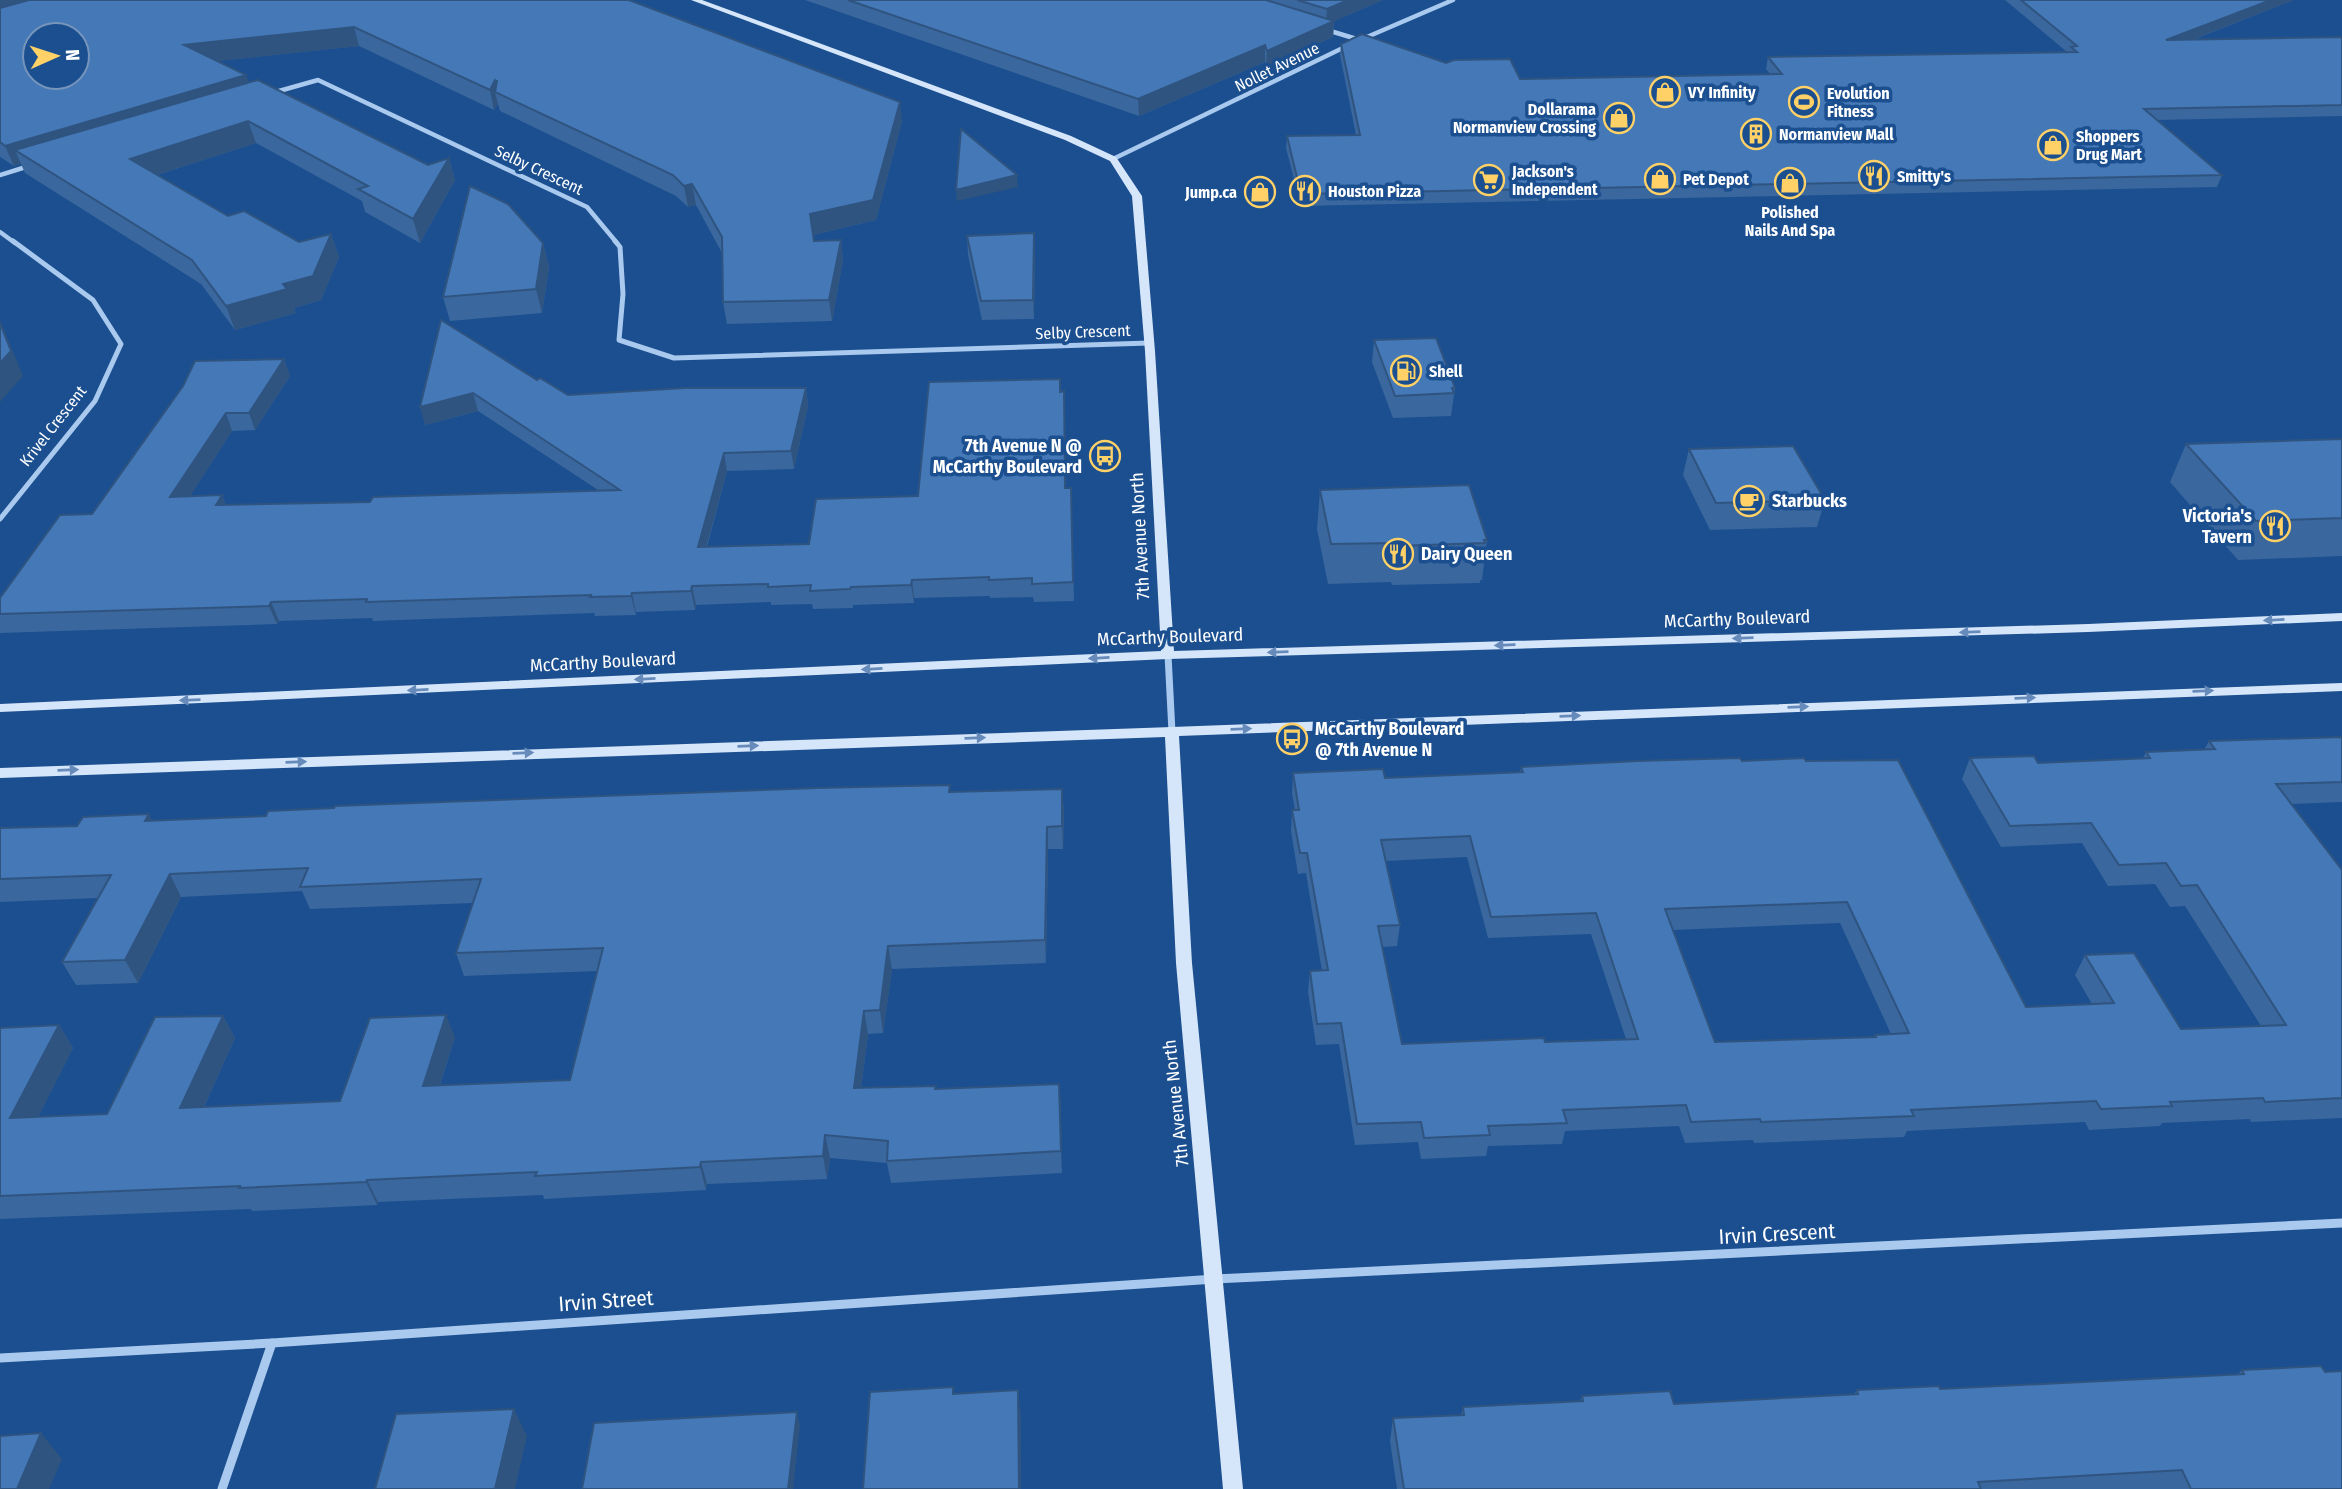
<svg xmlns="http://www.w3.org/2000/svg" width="2342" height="1489" font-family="'Fira Sans Condensed',sans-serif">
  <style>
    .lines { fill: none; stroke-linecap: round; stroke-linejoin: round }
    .street-far3 { stroke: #a9c9ee; stroke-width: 4.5 }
    .street-far2 { stroke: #a9c9ee; stroke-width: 5 }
    .street-far1 { stroke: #a9c9ee; stroke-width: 7 }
    .street { stroke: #a9c9ee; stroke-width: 9 }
    .secondary { fill: #d6e6fa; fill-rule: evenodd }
    .wall { fill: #3a679d; fill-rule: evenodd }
    .shaded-wall { fill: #305480 }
    .building { fill: #4478b7; stroke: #305480; stroke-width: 2; fill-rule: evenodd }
    .oneway { fill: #668bba }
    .labels { text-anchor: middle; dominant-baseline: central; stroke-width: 7; stroke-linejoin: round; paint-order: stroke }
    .far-street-label { font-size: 16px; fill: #fff; stroke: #1b4f8f }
    .far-poi-label { font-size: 16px; font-weight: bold; fill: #fff; stroke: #1b4f8f; text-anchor: start }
    .poi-label { font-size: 18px; font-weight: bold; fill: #fff; stroke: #1b4f8f; text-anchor: start }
    .street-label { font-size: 18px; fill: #fff; stroke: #1b4f8f }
    .near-street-label { font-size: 21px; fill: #fff; stroke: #1b4f8f }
  </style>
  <rect width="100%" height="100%" fill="#1b4f8f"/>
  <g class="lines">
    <g class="street-far3">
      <polyline points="1327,30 1360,40"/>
      <polyline points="1360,40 1453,0"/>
      <polyline points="272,93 318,80 587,207 617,243"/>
      <polyline points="1113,159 1349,45"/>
      <polyline points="0,175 29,166"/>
      <polyline points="0,232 15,243"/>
    </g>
    <g class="street-far2">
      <polyline points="615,241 620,247 623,294 619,340 674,358 1149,343"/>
      <polyline points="0,519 95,401 121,344 93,300 13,241"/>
    </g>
    <polyline class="street-far1" points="1168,655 1172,732"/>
    <g class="street">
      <polyline points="0,1358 272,1343 1215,1279 2342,1223"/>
      <polyline points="222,1489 272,1343"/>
    </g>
    <g class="secondary">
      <polygon points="691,0 702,0 1071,136 1116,157 1142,196 1155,351 1174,651 2088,624 2342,613 2342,621 2088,632 1168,659 0,712 0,704 1161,651 1145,351 1132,196 1110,161 1065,140"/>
      <polygon points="2342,683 2342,691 1179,736 1192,963 1243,1489 1223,1489 1176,963 1165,737 0,778 0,768 1172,727"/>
    </g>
  </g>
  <g class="wall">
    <polygon points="0,0 629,0 902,121 876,220 813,235 814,241 841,240 843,261 832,321 727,324 723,302 722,253 696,205 688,207 676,196 500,111 498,104 494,110 359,46 217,61 249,82 428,165 449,158 455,180 420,243 365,212 362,201 256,143 157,175 228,216 299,242 331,234 339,257 321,300 294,308 296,313 235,330 201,284 25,173 21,164 14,166 0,157"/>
    <polygon points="805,0 1383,0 1334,21 1333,37 1266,67 1265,62 1139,116"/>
    <polygon points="2005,0 2294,0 2192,40 2342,37 2342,116 2158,120 2222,175 2217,187 1301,206 1286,148 1287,136 1356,135 1340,55 1341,44 1446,63 1520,79 1770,74 1766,69 1768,57 2067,52"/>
    <polygon points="967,236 1035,252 1034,319 982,320 968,255"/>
    <polygon points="543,243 549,267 542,313 450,321 443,297"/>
    <polygon points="441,320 537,380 568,395 806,388 808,406 794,469 727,471 707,547 809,544 918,496 1060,392 1064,409 1066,488 1071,488 1074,601 1034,602 1033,597 990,598 990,596 914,598 914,603 853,605 853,608 813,609 812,604 771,605 771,602 696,605 695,610 636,612 636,615 595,616 594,613 373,621 372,618 279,621 277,624 0,633 0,598 92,514 284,359 290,376 255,430 232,431 190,496 222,495 226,505 370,502 598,490 478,411 425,425"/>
    <polygon points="1374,340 1455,388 1451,416 1393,418 1372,362"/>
    <polygon points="2342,439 2342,556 2238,560 2170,482 2186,444"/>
    <polygon points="1689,449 1825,500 1817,527 1710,530 1683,475"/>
    <polygon points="1320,490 1487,540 1482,580 1480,580 1480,583 1392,585 1391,582 1328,584 1317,529"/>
    <path d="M2342,737V802L2292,804L2342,870V1118L2251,1122L2250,1119L2162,1123L2160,1126L2089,1130L2085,1122L1907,1131L1904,1137L1754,1143L1753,1140L1685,1143L1679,1126L1565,1131L1562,1144L1488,1146L1486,1156L1421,1159L1418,1142L1355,1145L1339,1044L1316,1045L1308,992L1310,971H1322L1306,873L1298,874L1291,831L1292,810H1295L1292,794L1293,773L1385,778L1520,773L1521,767L1742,761H1806L2026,1007L2092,1004L2075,975L2085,955L2181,1029L2261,1026L2185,906L2170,907L2155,884L2108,886L2082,843L2001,847L1962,779L1970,758L2038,763L2143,758L2146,752L2204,750L2209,741ZM1467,857L1488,938L1591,934L1626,1039L1545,1042L1402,1044L1382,947L1397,946L1400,925L1386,861ZM1840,923L1891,1034L1875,1035L1874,1037L1715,1042L1673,930Z"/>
    <polygon points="1062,789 1064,812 1063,849 1048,849 1046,963 892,969 883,1033 868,1034 861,1088 936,1089 1059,1084 1062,1173 891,1183 887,1163 830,1158 827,1179 707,1184 706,1190 544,1199 543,1195 378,1202 377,1205 252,1211 251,1209 0,1219 0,1028 59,1025 73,1048 38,1117 107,1114 223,1016 235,1038 204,1107 340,1101 455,1037 440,1085 570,1080 598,971 464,976 456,953 473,903 310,909 302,891 181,897 138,983 76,985 62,962 98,898 0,902 0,828 77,826 149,814 152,821 950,792"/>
    <polygon points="2242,1370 2325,1372 2342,1489 1397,1489 1390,1441 1393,1418 1461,1415 1463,1407 1580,1401 1582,1396 1674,1404 1854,1394 1857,1390 1940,1389 2238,1374"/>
  </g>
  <g class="shaded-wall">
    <polygon points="0,0 71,0 0,18"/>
    <polygon points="1348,0 1383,0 1334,21 1333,37 1266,67 1267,51 1326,25 1327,9"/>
    <polygon points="2271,0 2294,0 2162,51 2166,40"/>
    <polygon points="354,27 359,46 191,64 184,45"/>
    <polygon points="1265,45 1265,62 1139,116 1138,99"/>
    <polygon points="246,75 253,94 15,150 21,164 14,166 5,146"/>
    <polygon points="495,80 499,94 495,92 498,104 494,110 490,90"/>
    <polygon points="900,102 902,121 876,220 813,235 810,214"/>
    <polygon points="248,121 256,143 138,181 130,159"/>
    <polygon points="449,158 455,180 420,243 413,219"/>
    <polygon points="1017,175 1018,187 957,201 956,190"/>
    <polygon points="692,184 696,205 688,207 684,186"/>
    <polygon points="1034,233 1035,252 1034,319 1033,300"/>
    <polygon points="331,234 339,257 321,300 294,308 296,313 235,330 226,306 283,284"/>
    <polygon points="841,240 843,261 832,321 829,300"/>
    <polygon points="543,243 549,267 542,313 536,289"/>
    <polygon points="0,320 23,376 0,402"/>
    <polygon points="284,359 290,376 255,430 249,413"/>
    <polygon points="806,388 808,406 794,469 791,451"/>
    <polygon points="473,393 478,411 425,425 420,407"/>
    <polygon points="226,413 232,431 178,515 170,497"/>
    <polygon points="724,453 727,471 701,566 698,547"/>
    <polygon points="222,495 229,514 216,505"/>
    <polygon points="912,580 914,598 914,603 911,585"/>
    <polygon points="692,586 696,605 695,610 691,591"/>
    <polygon points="632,593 636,612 636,615 631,596"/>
    <polygon points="271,602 279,621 277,624 269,606"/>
    <polygon points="1062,789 1064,812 1063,849 1062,826"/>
    <polygon points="149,814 160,836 145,821"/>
    <polygon points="1047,827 1048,849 1046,963 1045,940"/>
    <polygon points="170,874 181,897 138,983 125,960"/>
    <polygon points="888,946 892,969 883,1033 880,1010"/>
    <polygon points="864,1011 868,1034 858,1111 854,1088"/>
    <polygon points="446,1015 455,1037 432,1109 423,1086"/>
    <polygon points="223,1016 235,1038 193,1131 180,1108"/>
    <polygon points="59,1025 73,1048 26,1141 10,1118"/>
    <polygon points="1059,1084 1061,1106 1062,1173 1061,1151"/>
    <polygon points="825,1135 830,1158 827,1179 823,1156"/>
    <polygon points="701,1162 707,1184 706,1190 700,1167"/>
    <polygon points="367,1180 378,1202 377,1205 366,1182"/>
    <polygon points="1018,1390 1021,1417 1021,1489 1019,1489"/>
    <polygon points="514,1409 527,1436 515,1489 495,1489"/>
    <polygon points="797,1412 800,1426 793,1489 788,1489"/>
    <polygon points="41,1433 62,1459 49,1489 17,1489"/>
  </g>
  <g class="building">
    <path d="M29,0H629L900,102L873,200L810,214L814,241L841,240L829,300L723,302L722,237L692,184L684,186L673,175L495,92L497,81L495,80L490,90L354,27L184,45L246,75L5,146L0,142V8ZM35,35H77V77H35Z"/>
    <polygon points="848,0 1266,0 1334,21 1267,51 1265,45 1138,99"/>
    <polygon points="1297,0 1348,0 1327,9"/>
    <polygon points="2021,0 2271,0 2166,40 2342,37 2342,105 2144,109 2222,175 1301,194 1287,136 1360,135 1341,44 1362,34 1446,63 1454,60 1510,59 1520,79 1782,74 1768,57 2077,52 2071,47 2077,46"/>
    <polygon points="258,80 428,165 449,158 413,219 358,189 368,186 248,121 130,159 228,216 244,211 299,242 331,234 313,276 283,284 287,289 226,306 192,260 15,150"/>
    <polygon points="961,129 1017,175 956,190"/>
    <polygon points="470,186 508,204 543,243 536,289 443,297"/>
    <polygon points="1034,233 1033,300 981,301 967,236"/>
    <polygon points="441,320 537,380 540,378 568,395 685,388 806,388 791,451 724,453 698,547 809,544 816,499 918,496 929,382 1060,379 1060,392 1064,391 1065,488 1071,488 1073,582 1032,584 1032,578 989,580 989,577 912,580 911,585 851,587 850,589 810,591 811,585 768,587 768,584 692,586 691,591 632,593 631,596 590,597 591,595 366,602 367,599 271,602 269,606 0,614 0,598 60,515 92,514 183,386 195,361 284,359 249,413 226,413 170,497 222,495 216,505 370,502 373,497 620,490 473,393 420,407"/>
    <polygon points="0,323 11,351 0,363"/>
    <polygon points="1436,338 1455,388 1452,388 1454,393 1395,396 1374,340"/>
    <polygon points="2342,439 2342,518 2256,521 2186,444"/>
    <polygon points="1793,446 1825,500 1716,503 1689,449"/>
    <polygon points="1469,485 1487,540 1484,540 1485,543 1395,546 1395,543 1331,544 1320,490"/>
    <path d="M2342,737V782L2276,784L2342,870V1098L2265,1102L2263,1098L2170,1102L2172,1106L2101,1109L2096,1101L1911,1110L1914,1116L1761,1122L1760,1119L1691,1122L1686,1105L1563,1110L1567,1123L1488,1126L1490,1135L1424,1138L1421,1122L1357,1124L1341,1023L1317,1024L1310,971L1328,970L1307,853H1300L1292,810H1299L1293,773L1383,769L1385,778L1523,772L1521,767L1637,761L1740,758L1742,761L1804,758L1806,761L1898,760L2026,1007L2114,1003L2085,955L2134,953L2181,1029L2286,1025L2197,885L2181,886L2166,863L2119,865L2091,823L2010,826L1970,758L2034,756L2038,763L2150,758L2146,752L2215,749L2209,741ZM1470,836L1491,917L1596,913L1638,1039L1545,1042L1544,1038L1402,1044L1378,926L1400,925L1381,840ZM1847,902L1909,1033L1875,1035L1876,1037L1715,1042L1665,909Z"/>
    <polygon points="950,785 949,792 1062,789 1062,826 1047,827 1045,940 888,946 880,1010 864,1011 854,1088 936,1086 935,1089 1059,1084 1061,1151 887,1161 888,1141 825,1135 823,1156 701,1162 700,1167 535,1176 537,1172 367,1180 366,1182 239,1188 240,1186 0,1196 0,1028 59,1025 10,1118 107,1114 155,1017 223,1016 180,1108 340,1101 370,1018 446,1015 423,1086 570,1080 603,948 456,953 481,879 300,887 308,868 170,874 125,960 62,962 111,875 0,879 0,828 77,826 83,817 149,814 145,821 266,816 268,811 334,808 335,806 817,788"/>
    <polygon points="2321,1366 2325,1372 2342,1371 2342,1489 2191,1489 2182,1470 1978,1482 1981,1489 1404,1489 1393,1418 1464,1415 1463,1407 1583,1401 1582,1396 1670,1391 1674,1404 1858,1394 1857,1390 1939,1386 1940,1389 2244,1374 2242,1370"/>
    <polygon points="953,1387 953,1394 1018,1390 1019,1489 863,1489 870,1392"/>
    <polygon points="514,1409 495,1489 375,1489 396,1414"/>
    <polygon points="797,1412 788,1489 582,1489 594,1423"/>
    <polygon points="41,1433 17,1489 0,1489 0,1436"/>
  </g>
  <defs><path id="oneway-solid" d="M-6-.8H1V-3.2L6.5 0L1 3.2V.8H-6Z" transform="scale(1.75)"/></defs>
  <g class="oneway">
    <use href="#oneway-solid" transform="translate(2274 620) rotate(177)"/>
    <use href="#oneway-solid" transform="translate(1970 632) rotate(178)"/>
    <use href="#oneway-solid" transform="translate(1743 638) rotate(178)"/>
    <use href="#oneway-solid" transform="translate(1505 645) rotate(178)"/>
    <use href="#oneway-solid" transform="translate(1278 652) rotate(178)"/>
    <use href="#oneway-solid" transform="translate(1099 658) rotate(177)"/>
    <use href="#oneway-solid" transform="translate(872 669) rotate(177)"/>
    <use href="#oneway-solid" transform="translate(645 679) rotate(177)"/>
    <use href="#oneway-solid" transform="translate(418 690) rotate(177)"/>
    <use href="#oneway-solid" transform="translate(2203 691) rotate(-2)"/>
    <use href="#oneway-solid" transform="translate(2025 698) rotate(-2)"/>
    <use href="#oneway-solid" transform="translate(190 700) rotate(178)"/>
    <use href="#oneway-solid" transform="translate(1798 707) rotate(-2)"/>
    <use href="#oneway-solid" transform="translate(1570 716) rotate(-2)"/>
    <use href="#oneway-solid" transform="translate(1241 729) rotate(-2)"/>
    <use href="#oneway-solid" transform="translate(975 738) rotate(-2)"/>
    <use href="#oneway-solid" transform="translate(748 746) rotate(-2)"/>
    <use href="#oneway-solid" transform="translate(523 753) rotate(-2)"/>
    <use href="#oneway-solid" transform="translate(296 762) rotate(-2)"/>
    <use href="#oneway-solid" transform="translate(68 770) rotate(-2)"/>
  </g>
  <defs>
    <g id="shop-ring" transform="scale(1.575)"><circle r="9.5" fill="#1b4f8f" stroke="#ffd166" stroke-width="1.5"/><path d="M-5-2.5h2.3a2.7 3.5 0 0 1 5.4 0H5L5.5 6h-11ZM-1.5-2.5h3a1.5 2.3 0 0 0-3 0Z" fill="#ffd166"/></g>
    <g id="stadium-ring" transform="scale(1.575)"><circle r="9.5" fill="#1b4f8f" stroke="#ffd166" stroke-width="1.5"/><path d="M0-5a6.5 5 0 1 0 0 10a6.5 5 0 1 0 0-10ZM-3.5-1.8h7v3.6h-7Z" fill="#ffd166"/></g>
    <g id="building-ring" transform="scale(1.575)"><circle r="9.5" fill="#1b4f8f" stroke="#ffd166" stroke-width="1.5"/><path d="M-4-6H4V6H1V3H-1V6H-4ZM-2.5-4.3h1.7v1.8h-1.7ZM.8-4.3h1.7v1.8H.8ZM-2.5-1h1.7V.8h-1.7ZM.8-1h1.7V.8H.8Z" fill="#ffd166"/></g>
    <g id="restaurant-ring" transform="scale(1.575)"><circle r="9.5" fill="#1b4f8f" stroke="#ffd166" stroke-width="1.5"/><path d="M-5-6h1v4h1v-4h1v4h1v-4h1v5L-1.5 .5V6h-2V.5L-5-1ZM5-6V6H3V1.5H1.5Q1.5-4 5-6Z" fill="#ffd166"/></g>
    <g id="supermarket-ring" transform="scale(1.575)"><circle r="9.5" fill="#1b4f8f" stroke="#ffd166" stroke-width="1.5"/><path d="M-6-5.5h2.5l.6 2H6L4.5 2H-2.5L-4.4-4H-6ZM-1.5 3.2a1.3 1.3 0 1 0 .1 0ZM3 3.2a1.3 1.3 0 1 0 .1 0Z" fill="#ffd166"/></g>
    <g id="fuel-ring" transform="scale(1.575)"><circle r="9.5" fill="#1b4f8f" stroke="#ffd166" stroke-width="1.5"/><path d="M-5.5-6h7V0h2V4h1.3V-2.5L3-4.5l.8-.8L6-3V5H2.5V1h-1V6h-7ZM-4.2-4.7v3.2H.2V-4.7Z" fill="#ffd166"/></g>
    <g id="bus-ring" transform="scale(1.575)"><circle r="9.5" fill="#1b4f8f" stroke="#ffd166" stroke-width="1.5"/><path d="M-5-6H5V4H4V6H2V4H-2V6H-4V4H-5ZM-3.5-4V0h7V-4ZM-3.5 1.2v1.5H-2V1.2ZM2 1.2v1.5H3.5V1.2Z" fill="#ffd166"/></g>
    <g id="cafe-ring" transform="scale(1.575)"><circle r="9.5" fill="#1b4f8f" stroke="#ffd166" stroke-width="1.5"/><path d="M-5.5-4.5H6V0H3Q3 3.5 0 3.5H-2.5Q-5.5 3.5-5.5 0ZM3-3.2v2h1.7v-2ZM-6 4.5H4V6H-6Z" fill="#ffd166"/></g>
  </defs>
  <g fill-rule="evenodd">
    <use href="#shop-ring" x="1665" y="92"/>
    <use href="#stadium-ring" x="1804" y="102"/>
    <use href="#shop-ring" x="1619" y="118"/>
    <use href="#building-ring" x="1756" y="134"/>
    <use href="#shop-ring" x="2053" y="145"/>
    <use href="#restaurant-ring" x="1874" y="176"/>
    <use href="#shop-ring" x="1660" y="179"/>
    <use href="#supermarket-ring" x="1489" y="180"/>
    <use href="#shop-ring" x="1790" y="183"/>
    <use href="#restaurant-ring" x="1305" y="191"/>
    <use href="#shop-ring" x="1260" y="192"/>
    <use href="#fuel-ring" x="1406" y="371"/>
    <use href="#bus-ring" x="1105" y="456"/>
    <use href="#cafe-ring" x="1749" y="501"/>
    <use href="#restaurant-ring" x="2275" y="526"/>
    <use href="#restaurant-ring" x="1398" y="554"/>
    <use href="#bus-ring" x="1292" y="739"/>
  </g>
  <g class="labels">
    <g class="far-street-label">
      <text transform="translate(1277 67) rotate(-26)">Nollet Avenue</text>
      <text transform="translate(539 170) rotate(25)">Selby Crescent</text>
      <text transform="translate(1083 332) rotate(-2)">Selby Crescent</text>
      <text transform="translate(53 426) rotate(-52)">Krivel Crescent</text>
    </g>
    <g class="far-poi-label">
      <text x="1688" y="92">VY Infinity</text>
      <text x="1827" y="93">Evolution<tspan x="1827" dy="18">Fitness</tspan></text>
      <text x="1596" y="109" text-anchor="end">Dollarama<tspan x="1596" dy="18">Normanview Crossing</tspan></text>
      <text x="1779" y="134">Normanview Mall</text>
      <text x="2076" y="136">Shoppers<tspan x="2076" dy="18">Drug Mart</tspan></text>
      <text x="1512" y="171">Jackson's<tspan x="1512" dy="18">Independent</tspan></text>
      <text x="1897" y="176">Smitty's</text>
      <text x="1683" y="179">Pet Depot</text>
      <text x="1328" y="191">Houston Pizza</text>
      <text x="1237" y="192" text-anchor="end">Jump.ca</text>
      <text x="1790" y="212" text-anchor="middle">Polished<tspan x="1790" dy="18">Nails And Spa</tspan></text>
      <text x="1429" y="371">Shell</text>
    </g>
    <g class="poi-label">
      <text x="1082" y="446" text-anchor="end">7th Avenue N @<tspan x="1082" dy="21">McCarthy Boulevard</tspan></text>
      <text x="1772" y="501">Starbucks</text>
      <text x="2252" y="516" text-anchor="end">Victoria's<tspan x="2252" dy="21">Tavern</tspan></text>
      <text x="1421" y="554">Dairy Queen</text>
      <text x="1315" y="729">McCarthy Boulevard<tspan x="1315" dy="21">@ 7th Avenue N</tspan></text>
    </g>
    <g class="street-label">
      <text transform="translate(1140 536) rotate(-93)">7th Avenue North</text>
      <text transform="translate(1737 619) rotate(-2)">McCarthy Boulevard</text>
      <text transform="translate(1170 637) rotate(-2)">McCarthy Boulevard</text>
      <text transform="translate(603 662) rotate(-3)">McCarthy Boulevard</text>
      <text transform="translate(1176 1103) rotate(-96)">7th Avenue North</text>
    </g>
    <g class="near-street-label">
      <text transform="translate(1777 1234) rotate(-3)">Irvin Crescent</text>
      <text transform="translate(606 1301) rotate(-4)">Irvin Street</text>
    </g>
  </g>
  <g transform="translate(56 56) rotate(87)"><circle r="33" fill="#1b4f8f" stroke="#7695bc" stroke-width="2"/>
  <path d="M0-5L12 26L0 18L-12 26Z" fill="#ffd166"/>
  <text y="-10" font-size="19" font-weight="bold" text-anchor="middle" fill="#ffffff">N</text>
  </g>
</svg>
